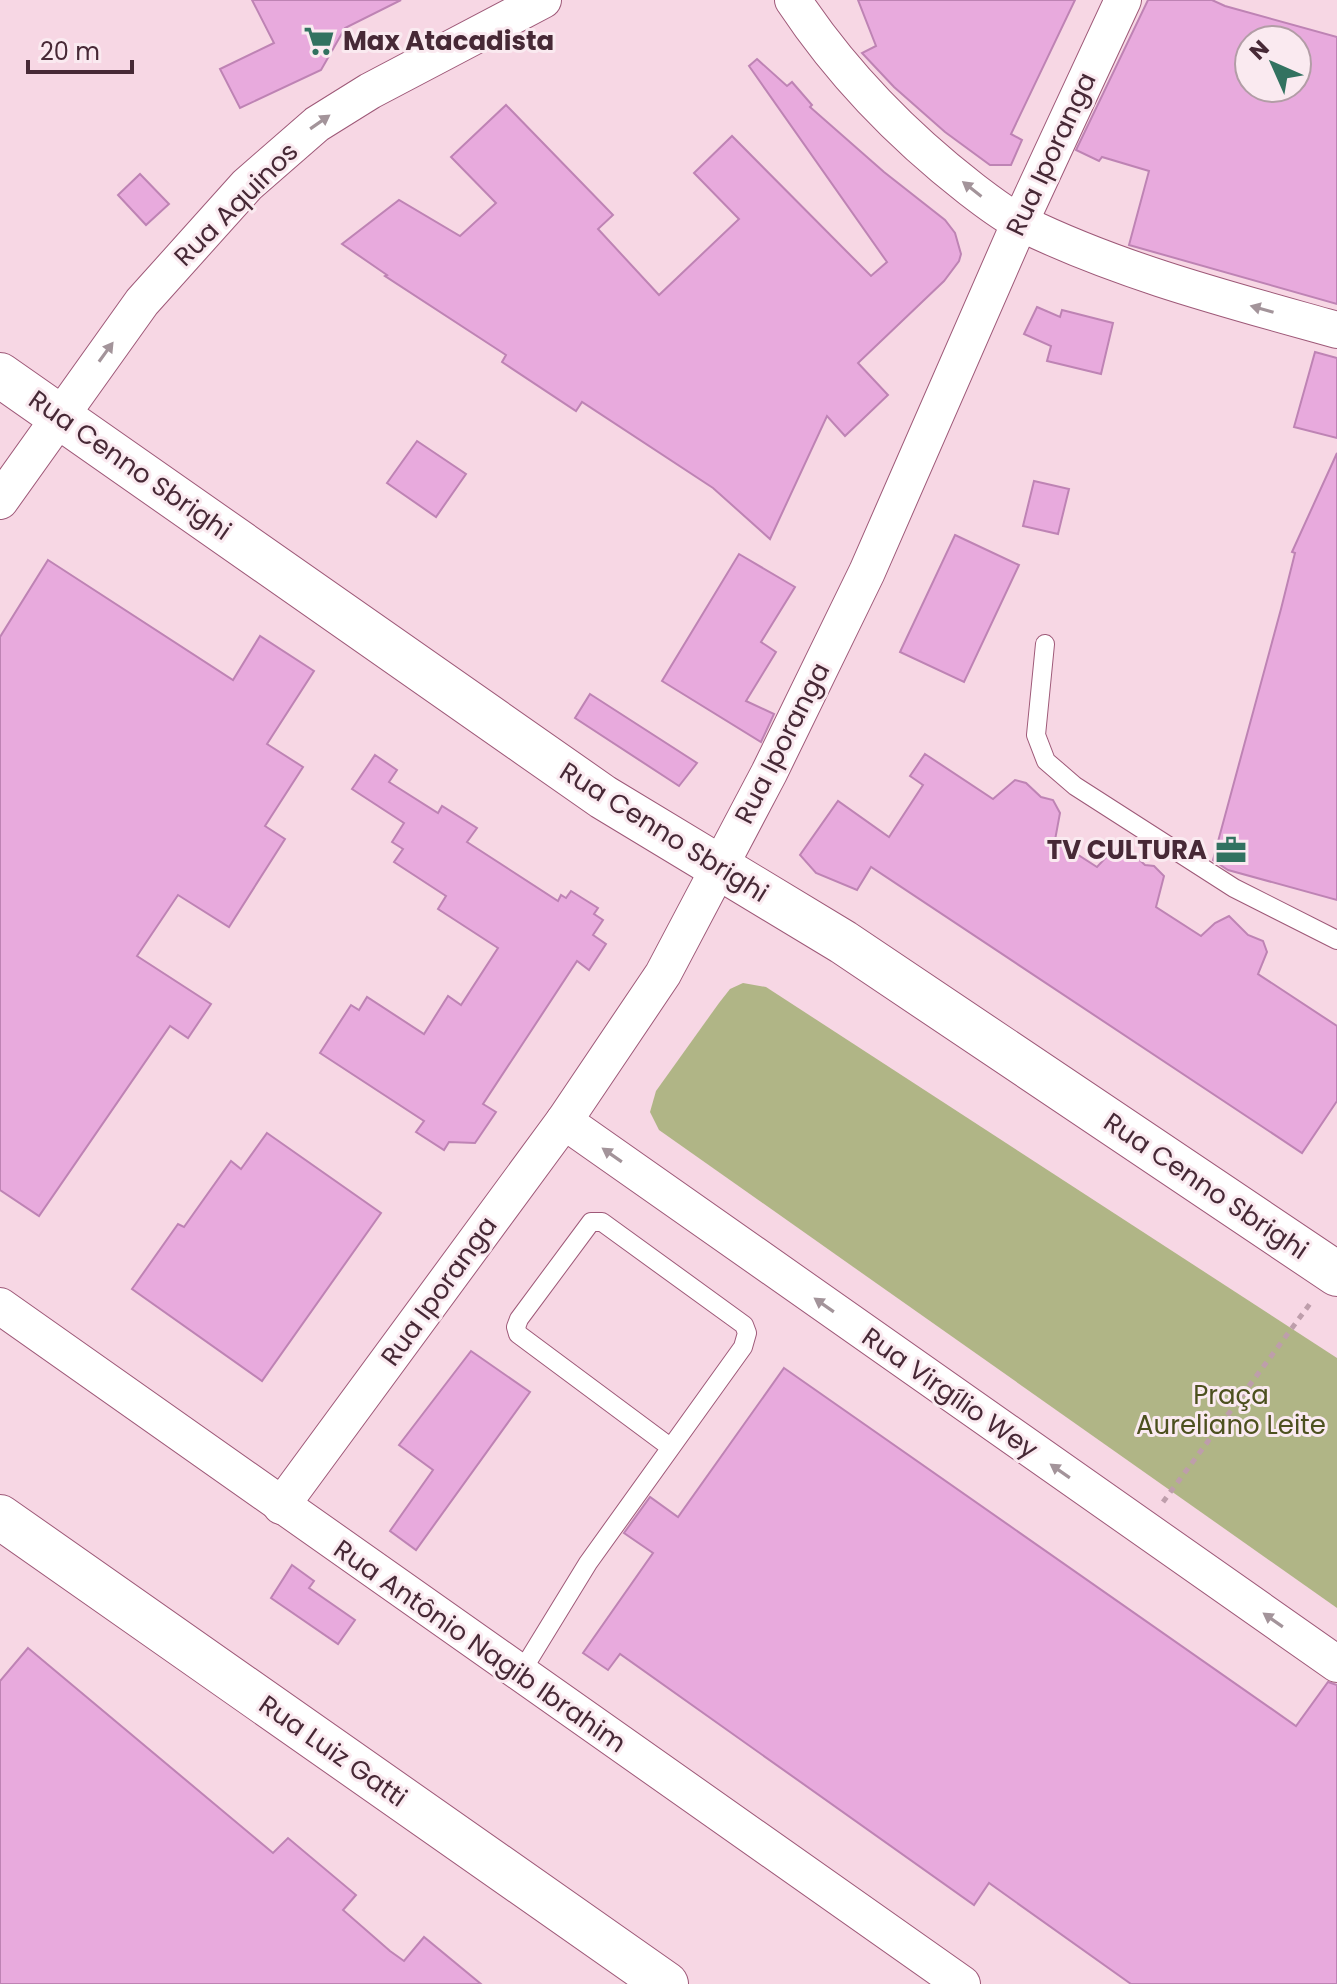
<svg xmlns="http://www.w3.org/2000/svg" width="1337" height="1984" font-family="Poppins,sans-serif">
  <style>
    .green { fill: #b0b586 }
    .building { fill: #e8aadd; stroke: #be83b4; stroke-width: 2; fill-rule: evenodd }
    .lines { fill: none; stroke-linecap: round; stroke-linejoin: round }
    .service-casing { stroke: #9e5978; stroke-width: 20 }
    .minor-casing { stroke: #9e5978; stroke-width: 38 }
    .tertiary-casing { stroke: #9e5978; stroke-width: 46 }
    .path { stroke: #be9eab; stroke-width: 5; stroke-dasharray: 6 6; stroke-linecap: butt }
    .service { stroke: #fff; stroke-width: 18 }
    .minor { stroke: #fff; stroke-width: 36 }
    .tertiary { stroke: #fff; stroke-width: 44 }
    .oneway { fill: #a3949a }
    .labels { text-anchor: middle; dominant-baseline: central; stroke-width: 6; stroke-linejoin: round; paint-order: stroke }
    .poi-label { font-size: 26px; font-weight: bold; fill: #472936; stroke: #faeaf0; text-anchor: start }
    .street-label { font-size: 26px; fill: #472936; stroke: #faeaf0 }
    .park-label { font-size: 26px; fill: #4c501e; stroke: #faeaf0 }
  </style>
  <rect width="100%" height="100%" fill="#f7d7e4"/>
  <polygon class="green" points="743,983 766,987 1337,1358 1337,1608 659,1130 650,1112 656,1091 719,1003 730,989"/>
  <g class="building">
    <polygon points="252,0 401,0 345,28 321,70 240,108 220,69 274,43"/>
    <polygon points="858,0 1075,0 1011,134 1022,140 1011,165 990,165 945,132 894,87 862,53 876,46"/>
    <path d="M1148,0H1212L1225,6L1337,37V304L1129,245L1149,171L1102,157L1099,161L1076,150ZM1249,40H1297V88H1249Z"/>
    <polygon points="757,59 787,86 792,82 812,105 810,107 884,172 945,220 955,233 961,254 959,261 944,281 858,363 888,395 845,436 827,416 770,539 713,488 582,402 576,411 502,362 506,355 385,276 387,275 342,244 399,200 460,236 496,203 451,157 506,105 613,215 598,229 659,295 739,219 694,173 732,136 871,276 887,262 749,66"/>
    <polygon points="140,174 169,204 146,225 118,195"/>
    <polygon points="1037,307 1060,317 1062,310 1113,323 1101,374 1047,361 1051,346 1024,334"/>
    <polygon points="1315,352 1337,358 1337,438 1294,427"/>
    <polygon points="417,441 466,474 436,517 387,483"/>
    <polygon points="1337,453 1337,900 1228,870 1213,860 1281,609 1295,553 1292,552"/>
    <polygon points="1034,481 1069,489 1058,534 1023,526"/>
    <polygon points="955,535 1019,565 964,682 900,652"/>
    <polygon points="739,554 795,587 761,642 776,652 746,701 774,714 761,742 662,681"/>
    <polygon points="48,560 233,680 260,636 314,671 267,744 303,767 265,826 285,839 229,927 178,895 137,956 211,1004 188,1038 170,1026 39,1216 0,1190 0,637"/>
    <polygon points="590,694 697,763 679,786 575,718"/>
    <polygon points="925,754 993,799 1015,780 1026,783 1041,797 1053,800 1060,813 1055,840 1097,867 1112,851 1123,849 1131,852 1145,865 1154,866 1164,876 1156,907 1201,936 1215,923 1229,916 1248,935 1263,941 1267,952 1258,974 1337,1026 1337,1101 1302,1153 871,867 857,890 816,873 800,855 838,801 889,837 923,785 910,776"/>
    <polygon points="375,755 397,770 389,782 438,813 442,806 477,828 467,842 558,901 561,895 566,898 571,891 598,908 594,914 603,920 593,935 606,944 589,970 577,961 483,1104 496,1112 475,1143 449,1142 444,1150 416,1132 424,1121 320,1053 351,1005 359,1010 367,997 424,1034 448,996 461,1005 498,948 438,909 446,896 394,862 403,849 392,842 404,823 352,789"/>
    <polygon points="267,1133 381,1213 262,1381 132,1289 178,1224 184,1227 231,1161 241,1169"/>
    <polygon points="471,1351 530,1392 416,1550 390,1531 433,1470 399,1445"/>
    <polygon points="784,1368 1296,1726 1328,1682 1337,1685 1337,1984 1131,1984 989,1883 974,1905 620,1654 608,1670 583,1653 653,1553 624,1533 650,1497 678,1517"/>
    <polygon points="292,1565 314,1581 309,1588 355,1620 338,1644 271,1598"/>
    <polygon points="28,1648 273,1853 288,1838 356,1895 343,1910 390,1951 404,1961 424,1937 481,1984 0,1984 0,1681"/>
  </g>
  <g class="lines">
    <g class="service-casing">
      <g id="service">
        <polyline points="1045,644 1036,735 1046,761 1075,786 1234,888 1337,940"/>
        <polyline points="520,1674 588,1563 743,1347 747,1333 744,1325 602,1222 591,1222 519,1319 516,1327 518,1334 670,1447"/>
      </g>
    </g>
    <g class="minor-casing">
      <g id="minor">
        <path d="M793,0C840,71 903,136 971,189C987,201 1003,214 1021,223C1121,272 1230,300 1337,330"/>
        <polyline points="0,501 142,302 247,185 317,124 370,91 543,0"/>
        <polyline points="564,1121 1337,1664"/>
        <polyline points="0,1306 962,1984"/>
        <polyline points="281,1506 564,1121 663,974 769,773 867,572 1020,222 1123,0"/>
      </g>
    </g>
    <g class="tertiary-casing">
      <g id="tertiary">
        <polyline points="0,375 603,797 843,942 1337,1274"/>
        <polyline points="0,1517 666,1984"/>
      </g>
    </g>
    <polyline class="path" points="1163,1502 1312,1301"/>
    <use href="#service" class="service"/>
    <use href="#minor" class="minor"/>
    <use href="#tertiary" class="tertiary"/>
  </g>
  <defs><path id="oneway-solid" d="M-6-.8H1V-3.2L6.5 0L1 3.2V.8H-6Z" transform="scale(2)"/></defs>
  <g class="oneway">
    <use href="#oneway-solid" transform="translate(320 122) rotate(-35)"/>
    <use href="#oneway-solid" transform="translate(972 189) rotate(-142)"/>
    <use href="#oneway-solid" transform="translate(1262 309) rotate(-164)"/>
    <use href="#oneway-solid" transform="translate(106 352) rotate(-54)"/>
    <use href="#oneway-solid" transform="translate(612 1155) rotate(-145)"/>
    <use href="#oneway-solid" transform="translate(824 1305) rotate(-145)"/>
    <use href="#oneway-solid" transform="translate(1060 1471) rotate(-145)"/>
    <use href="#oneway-solid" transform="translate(1273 1620) rotate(-145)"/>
  </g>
  <defs>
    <g id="supermarket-bare" transform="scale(2.4)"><path d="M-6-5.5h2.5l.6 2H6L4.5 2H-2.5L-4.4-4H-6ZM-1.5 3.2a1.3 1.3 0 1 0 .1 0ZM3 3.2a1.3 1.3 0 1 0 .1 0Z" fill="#327260" stroke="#faeaf0" stroke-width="2.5" paint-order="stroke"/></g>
    <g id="office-bare" transform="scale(2.4)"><path d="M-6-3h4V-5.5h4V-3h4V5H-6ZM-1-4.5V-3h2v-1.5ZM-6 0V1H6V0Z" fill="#327260" stroke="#faeaf0" stroke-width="2.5" paint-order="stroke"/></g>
  </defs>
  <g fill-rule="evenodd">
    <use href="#supermarket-bare" x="319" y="41"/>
    <use href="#office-bare" x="1231" y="850"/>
  </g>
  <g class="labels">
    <g class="poi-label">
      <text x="343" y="41">Max Atacadista</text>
      <text x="1207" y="850" text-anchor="end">TV CULTURA</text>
    </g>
    <g class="street-label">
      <text transform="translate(1051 154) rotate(-65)">Rua Iporanga</text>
      <text transform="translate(236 204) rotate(-45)">Rua Aquinos</text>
      <text transform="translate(130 465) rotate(35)">Rua Cenno Sbrighi</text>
      <text transform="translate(782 743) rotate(-63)">Rua Iporanga</text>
      <text transform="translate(664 832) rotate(32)">Rua Cenno Sbrighi</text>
      <text transform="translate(1206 1186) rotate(34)">Rua Cenno Sbrighi</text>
      <text transform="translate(439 1291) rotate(-54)">Rua Iporanga</text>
      <text transform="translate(950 1393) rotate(35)">Rua Virgílio Wey</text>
      <text transform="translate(480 1646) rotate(35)">Rua Antônio Nagib Ibrahim</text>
      <text transform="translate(333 1751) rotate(35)">Rua Luiz Gatti</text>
    </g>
    <g class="park-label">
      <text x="1231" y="1395">Praça<tspan x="1231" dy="30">Aureliano Leite</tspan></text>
    </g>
  </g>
  <g transform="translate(1273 64) rotate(315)"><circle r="38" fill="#faeaf0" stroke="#b29da6" stroke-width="2"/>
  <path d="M0-6L14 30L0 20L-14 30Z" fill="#327260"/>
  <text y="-12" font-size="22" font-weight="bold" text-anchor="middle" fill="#472936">N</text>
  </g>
  <path d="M28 60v12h104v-12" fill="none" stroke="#472936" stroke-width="4"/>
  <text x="40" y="60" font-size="24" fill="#472936" stroke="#faeaf0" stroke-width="6" paint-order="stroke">20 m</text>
</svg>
